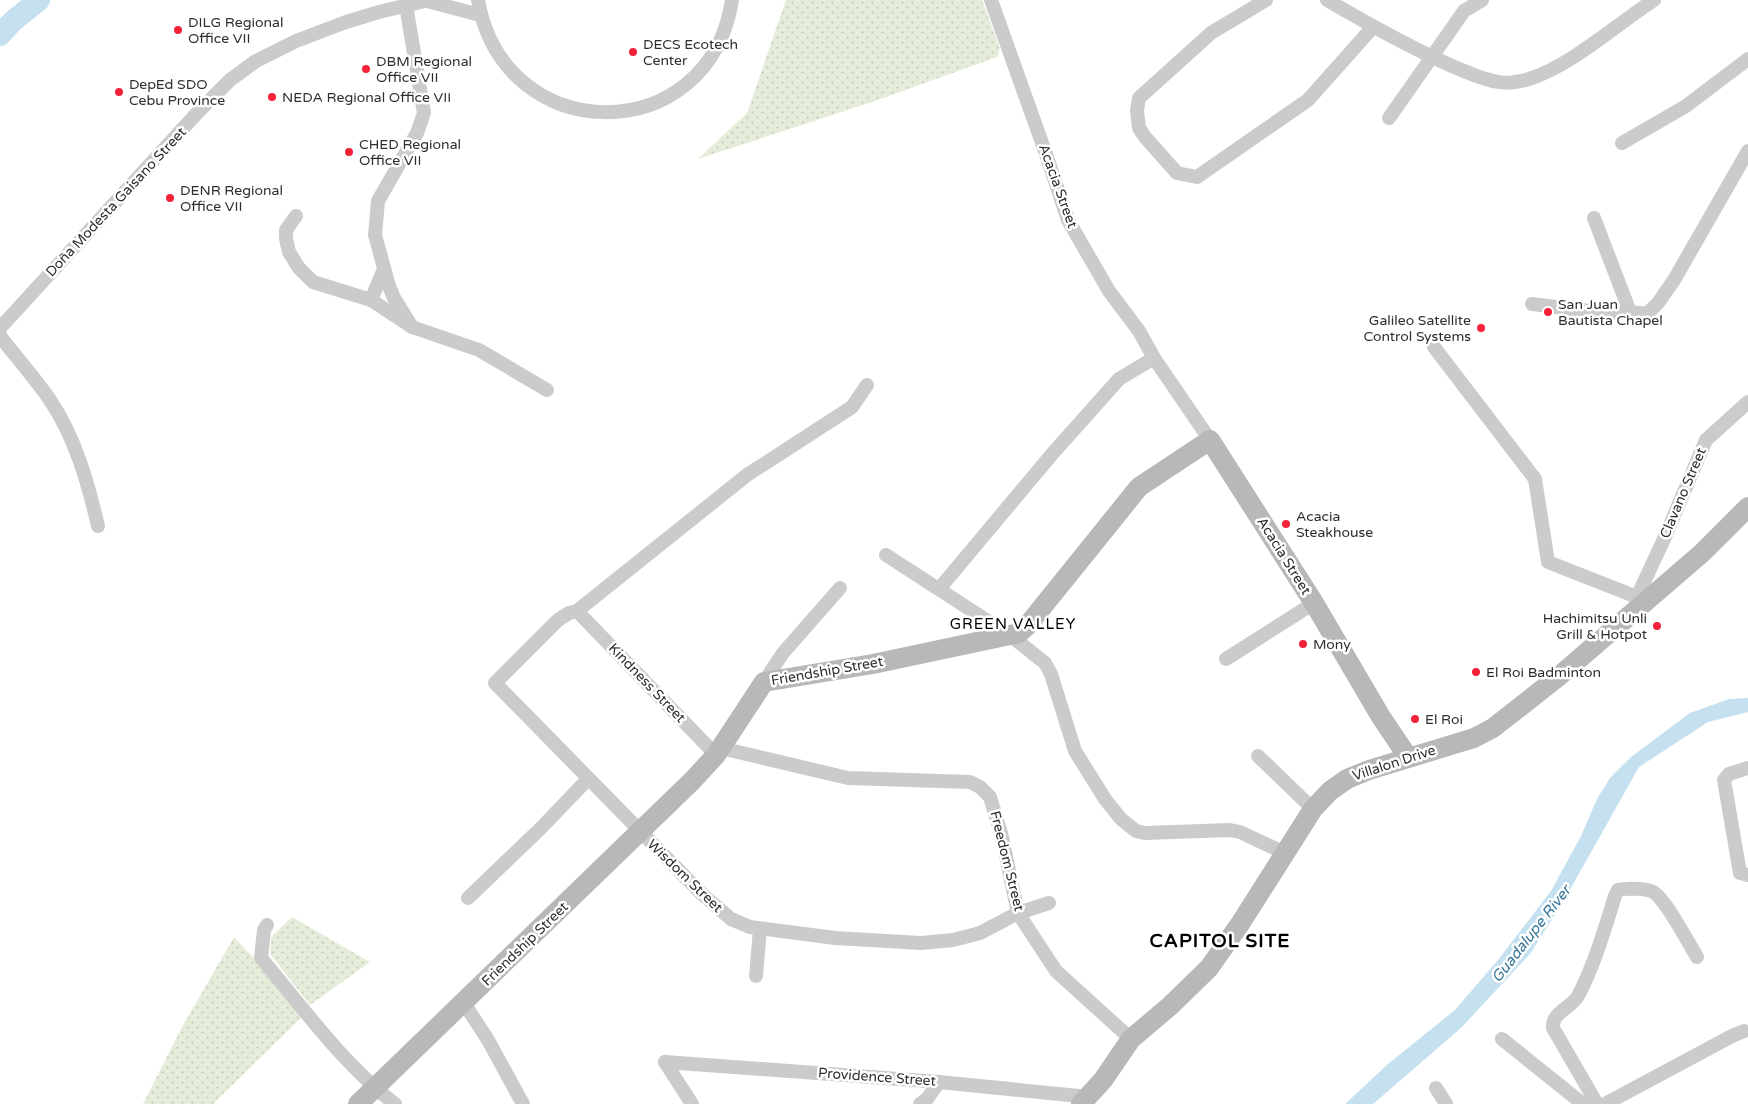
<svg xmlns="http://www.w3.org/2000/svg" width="1748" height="1104" font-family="'Varela Round',sans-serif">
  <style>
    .grass { fill: url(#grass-dots) }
    .water { fill: #c5e0ef }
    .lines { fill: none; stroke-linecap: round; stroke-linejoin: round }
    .river { stroke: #c5e0ef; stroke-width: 22 }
    .street { stroke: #cbcbcb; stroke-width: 14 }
    .secondary { stroke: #b8b8b8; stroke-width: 20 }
    .poi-dot { fill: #f52139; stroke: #fff; stroke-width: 2 }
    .labels { text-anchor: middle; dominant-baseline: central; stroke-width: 5; stroke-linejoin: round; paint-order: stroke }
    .poi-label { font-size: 14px; fill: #2e2e2e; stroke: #fff; text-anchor: start }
    .street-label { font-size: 14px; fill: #2e2e2e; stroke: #fff }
    .neighbourhood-label { font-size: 15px; letter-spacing: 1px; fill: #000; stroke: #fff }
    .water-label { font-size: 15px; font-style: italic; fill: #357598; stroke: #fff }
    .district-label { font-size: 19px; font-weight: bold; letter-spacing: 1px; fill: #000; stroke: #fff }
  </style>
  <defs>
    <pattern id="grass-dots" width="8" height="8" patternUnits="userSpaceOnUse" patternTransform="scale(1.25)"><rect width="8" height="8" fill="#e5edda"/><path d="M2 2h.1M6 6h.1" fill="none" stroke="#c5ccbb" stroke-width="1.8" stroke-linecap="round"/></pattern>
  </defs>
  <rect width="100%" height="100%" fill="#fff"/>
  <g class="grass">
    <polygon points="786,0 982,0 1000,48 997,57 872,102 698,159 747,113"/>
    <polygon points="292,917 370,962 310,1005 270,954 271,937"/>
    <polygon points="234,937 252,956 302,1017 213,1104 143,1104 182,1027"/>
  </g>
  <polygon class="water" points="1748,698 1748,712 1708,722 1639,767 1563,902 1530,954 1461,1028 1373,1104 1345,1104 1388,1064 1455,1010 1498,960 1551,891 1581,836 1597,799 1610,778 1631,757 1690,713 1729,699"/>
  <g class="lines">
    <polyline class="river" points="0,35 13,21 39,0"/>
    <g class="street">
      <path d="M478,0C504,149 709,150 732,0"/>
      <polyline points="991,0 1046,154 1068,220 1109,291 1139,331 1154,358 1210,440"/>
      <polyline points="1266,0 1211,33 1139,98 1137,111 1139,128 1145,137 1177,173 1197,177 1308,100 1373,27"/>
      <path d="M1327,0C1368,24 1409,47 1452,66C1467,72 1482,80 1499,82C1509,84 1519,82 1529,79C1572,65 1616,25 1654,0"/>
      <polyline points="427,1 480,15"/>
      <polyline points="406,5 424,113 417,133 378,201 375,235 389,286 394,298 412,327"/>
      <polyline points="1389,118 1464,11 1482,0"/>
      <polyline points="1622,143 1686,106 1748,59"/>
      <polyline points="296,216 286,230 286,239 289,252 299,268 313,282 371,300 412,327 479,350 547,390"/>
      <polyline points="1594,218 1630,312"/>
      <polyline points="371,300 384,269"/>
      <polyline points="1532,304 1606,313 1630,312 1647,314 1658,303 1674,280 1748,151"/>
      <polyline points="0,328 199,111 230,80 256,61 296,41 346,22 379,12 429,0"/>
      <path d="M0,336C16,357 35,378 50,400C75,437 88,483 98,526"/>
      <polyline points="1434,347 1535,479 1548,562 1637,597 1643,604"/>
      <polyline points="867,385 852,407 747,475 577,611 569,613 558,620 495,683 702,894 731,919 750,927 835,938 921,943 953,940 980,933 1018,913 1049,903"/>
      <polyline points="886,555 1011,636 1045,663 1051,674 1075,751 1105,799 1121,819 1136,831 1145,833 1230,830 1240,832 1285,853"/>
      <polyline points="939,589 1053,453 1119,379 1154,358"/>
      <polyline points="1637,597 1664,539 1706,440 1748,402"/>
      <polyline points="577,611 716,755"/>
      <polyline points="1226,659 1314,603"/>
      <polyline points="764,682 783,653 840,588"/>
      <polyline points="721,748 848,778 970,782 980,787 990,797 1001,833 1018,913 1056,971 1131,1039"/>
      <polyline points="1258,756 1313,809"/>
      <polyline points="1748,768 1729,774 1724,780 1740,873 1748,875"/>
      <polyline points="468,898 541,828 588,779"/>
      <path d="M267,925L264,930L261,958C303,1008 343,1064 395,1104"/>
      <polyline points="756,976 760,929"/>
      <polyline points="464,1003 488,1040 523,1104"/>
      <polyline points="1502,1039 1583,1104"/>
      <polyline points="665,1062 939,1082 1089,1097"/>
      <polyline points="665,1062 692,1104"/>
      <polyline points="1436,1088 1446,1104"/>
      <polyline points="920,1104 927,1099 939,1082"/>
      <path d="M1597,1104L1553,1028C1551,1013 1571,1008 1578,996C1594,966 1605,928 1615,896L1618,890C1625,888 1646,888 1653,892C1665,898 1689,944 1697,957"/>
      <polyline points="1605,1104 1732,1036 1744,1031"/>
    </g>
    <g class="secondary">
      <polyline points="358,1104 692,781 716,755 764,682 873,664 1019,633 1027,626 1139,487 1210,440 1314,603 1381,717 1408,757"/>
      <polyline points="1081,1104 1103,1080 1131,1039 1170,1006 1209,968 1240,924 1313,809 1330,791 1347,779 1369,770 1474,738 1493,728 1558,677 1702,553 1748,507"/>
    </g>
  </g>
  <g class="poi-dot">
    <circle cx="178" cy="30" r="5"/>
    <circle cx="633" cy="52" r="5"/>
    <circle cx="366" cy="69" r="5"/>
    <circle cx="119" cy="92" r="5"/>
    <circle cx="272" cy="97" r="5"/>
    <circle cx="349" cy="152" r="5"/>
    <circle cx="170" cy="198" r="5"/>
    <circle cx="1548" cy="312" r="5"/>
    <circle cx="1481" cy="328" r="5"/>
    <circle cx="1286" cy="524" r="5"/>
    <circle cx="1657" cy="626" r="5"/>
    <circle cx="1303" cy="644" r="5"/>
    <circle cx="1476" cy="672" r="5"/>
    <circle cx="1415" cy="719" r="5"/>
  </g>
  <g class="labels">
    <g class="poi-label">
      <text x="188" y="22">DILG Regional<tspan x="188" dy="16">Office VII</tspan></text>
      <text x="643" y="44">DECS Ecotech<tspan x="643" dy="16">Center</tspan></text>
      <text x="376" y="61">DBM Regional<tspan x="376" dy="16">Office VII</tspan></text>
      <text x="129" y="84">DepEd SDO<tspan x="129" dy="16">Cebu Province</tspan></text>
      <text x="282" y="97">NEDA Regional Office VII</text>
      <text x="359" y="144">CHED Regional<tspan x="359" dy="16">Office VII</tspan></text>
      <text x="180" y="190">DENR Regional<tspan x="180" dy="16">Office VII</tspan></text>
      <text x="1558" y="304">San Juan<tspan x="1558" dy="16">Bautista Chapel</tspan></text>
      <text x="1471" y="320" text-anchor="end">Galileo Satellite<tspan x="1471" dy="16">Control Systems</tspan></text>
      <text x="1296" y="516">Acacia<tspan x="1296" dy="16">Steakhouse</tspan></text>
      <text x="1647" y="618" text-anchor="end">Hachimitsu Unli<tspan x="1647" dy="16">Grill &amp; Hotpot</tspan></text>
      <text x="1313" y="644">Mony</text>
      <text x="1486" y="672">El Roi Badminton</text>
      <text x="1425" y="719">El Roi</text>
    </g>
    <g class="street-label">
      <text transform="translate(1058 186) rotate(70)">Acacia Street</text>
      <text transform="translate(116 202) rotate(-47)">Doña Modesta Gaisano Street</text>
      <text transform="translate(1683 493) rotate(-67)">Clavano Street</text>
      <text transform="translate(1284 556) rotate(58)">Acacia Street</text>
      <text transform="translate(827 671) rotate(-10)">Friendship Street</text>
      <text transform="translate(647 683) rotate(46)">Kindness Street</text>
      <text transform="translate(1394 763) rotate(-18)">Villalon Drive</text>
      <text transform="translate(1007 861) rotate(76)">Freedom Street</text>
      <text transform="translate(685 876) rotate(44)">Wisdom Street</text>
      <text transform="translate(525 944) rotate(-44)">Friendship Street</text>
      <text transform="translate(877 1077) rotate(4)">Providence Street</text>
    </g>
    <g class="neighbourhood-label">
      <text x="1013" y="624">GREEN VALLEY</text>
    </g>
    <g class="water-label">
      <text transform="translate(1531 934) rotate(-52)">Guadalupe River</text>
    </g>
    <g class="district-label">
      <text x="1220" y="941">CAPITOL SITE</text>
    </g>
  </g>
</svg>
